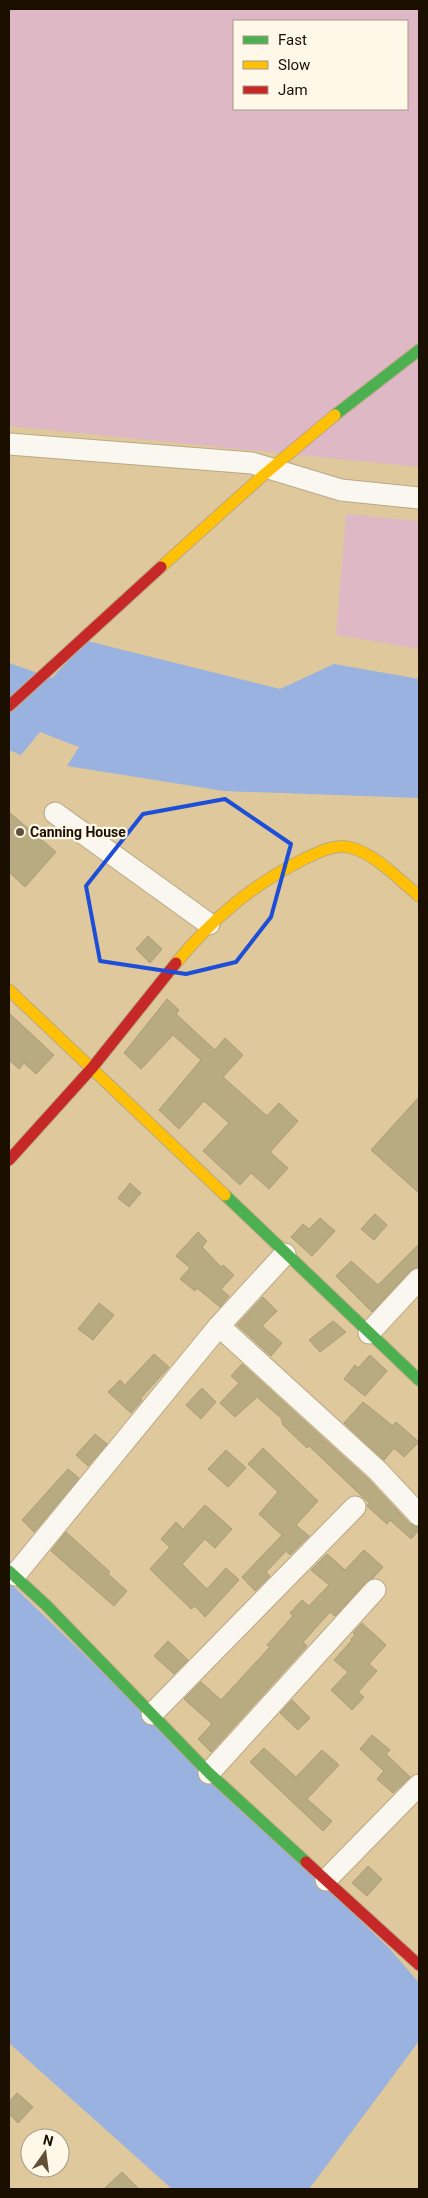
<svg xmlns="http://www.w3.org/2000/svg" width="428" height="2198" font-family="Roboto,sans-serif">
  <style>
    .green { fill: #dfb8c5; fill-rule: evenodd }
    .water { fill: #99b2e0 }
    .building { fill: #b8ab82; stroke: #a99d78 }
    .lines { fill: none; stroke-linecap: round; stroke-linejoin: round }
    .street-casing { stroke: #baa986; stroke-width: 23 }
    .fast-casing { stroke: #baa986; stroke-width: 13 }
    .slow-casing { stroke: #baa986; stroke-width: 13 }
    .jam-casing { stroke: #baa986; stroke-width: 13 }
    .street { stroke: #faf7f0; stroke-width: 21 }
    .fast { stroke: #4caf50; stroke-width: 11 }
    .slow { stroke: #ffc107; stroke-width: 11 }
    .jam { stroke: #c62828; stroke-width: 11 }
    .marked { fill: none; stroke: #1d4ed8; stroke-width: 4; stroke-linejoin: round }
    .poi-dot { fill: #5f5037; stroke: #fff7e7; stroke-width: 2 }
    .labels { text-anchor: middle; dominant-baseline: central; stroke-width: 4.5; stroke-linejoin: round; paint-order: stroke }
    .poi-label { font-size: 14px; font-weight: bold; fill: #1b0f00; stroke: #fff7e7; text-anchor: start }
  </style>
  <rect width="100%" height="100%" fill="#dec89c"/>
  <g class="green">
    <path d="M9,9H419V467L9,426ZM234,21H407V109H234Z"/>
    <polygon points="346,514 419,521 419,649 336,635"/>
  </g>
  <g class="water">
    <polygon points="87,641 280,689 334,664 419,679 419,798 224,791 67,766 79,747 40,732 21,755 9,750 9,663 52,678"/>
    <polygon points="9,1582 389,1948 419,1983 419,2041 309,2189 172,2189 9,2043"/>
  </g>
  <g class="building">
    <polygon points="9,812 56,852 25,887 9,872"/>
    <polygon points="148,936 162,949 150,963 136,949"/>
    <polygon points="167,999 179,1010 176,1014 215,1050 225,1038 243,1055 223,1077 267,1116 279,1103 298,1121 270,1152 288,1168 269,1189 251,1173 240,1185 203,1151 229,1123 204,1101 179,1129 159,1110 201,1060 173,1035 141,1069 124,1053"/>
    <polygon points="9,1013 54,1055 36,1074 24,1063 19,1069 9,1060"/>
    <polygon points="419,1097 419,1193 371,1150"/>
    <polygon points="130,1183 141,1193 129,1207 118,1198"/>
    <polygon points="375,1214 387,1225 374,1240 361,1229"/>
    <polygon points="320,1218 335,1231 312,1256 291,1237 303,1224 309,1229"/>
    <polygon points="198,1232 207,1241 202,1247 221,1267 223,1265 234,1275 221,1289 229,1296 220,1307 197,1288 195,1291 180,1279 190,1268 176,1256"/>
    <polygon points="419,1244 419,1267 410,1271 372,1312 336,1276 351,1261 378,1285"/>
    <polygon points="263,1297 277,1311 262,1326 282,1343 271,1356 237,1325"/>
    <polygon points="99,1303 114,1315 93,1340 78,1329"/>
    <polygon points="333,1321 346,1332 320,1352 309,1340"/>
    <polygon points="154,1354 169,1367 140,1399 142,1400 131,1413 108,1392 120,1380 125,1385"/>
    <polygon points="370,1355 387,1371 365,1396 344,1379 355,1365 358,1368"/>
    <polygon points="242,1364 369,1480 410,1524 419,1527 419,1530 411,1539 390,1520 387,1524 367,1506 369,1503 309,1446 307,1448 283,1425 281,1418 257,1397 235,1417 220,1403 239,1383 231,1376"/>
    <polygon points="202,1388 216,1402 201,1419 186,1405"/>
    <polygon points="363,1402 393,1426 396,1422 419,1442 404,1457 394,1448 384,1460 344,1423"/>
    <polygon points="95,1434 107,1444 88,1466 76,1455"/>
    <polygon points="263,1448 318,1501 296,1525 309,1536 290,1555 286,1551 266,1572 270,1576 255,1591 242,1577 282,1535 259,1514 278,1492 248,1464"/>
    <polygon points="226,1450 246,1468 228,1487 208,1469"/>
    <polygon points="68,1469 79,1478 34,1532 22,1520"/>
    <polygon points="205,1505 232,1529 215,1548 205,1539 182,1564 207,1589 226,1568 239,1580 205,1617 195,1606 191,1609 150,1569 170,1547 161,1539 176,1522 183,1529"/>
    <polygon points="66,1532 110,1572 108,1574 127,1591 114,1606 51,1551"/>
    <polygon points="364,1550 383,1567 373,1578 366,1582 335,1616 330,1612 303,1642 307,1646 211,1752 198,1739 212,1724 184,1699 201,1682 221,1700 270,1647 267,1645 293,1616 290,1613 302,1600 309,1606 329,1585 311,1570 327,1554 345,1570"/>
    <polygon points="362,1623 386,1645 369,1664 377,1671 358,1692 364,1697 352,1710 331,1690 348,1672 334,1660 352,1640 351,1639 355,1635 353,1633"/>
    <polygon points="168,1641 188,1660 174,1674 154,1656"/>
    <polygon points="292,1700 310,1718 298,1730 280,1713"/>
    <polygon points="372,1735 390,1750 386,1754 410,1777 393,1793 377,1779 384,1771 360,1749"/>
    <polygon points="264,1748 296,1777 322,1750 339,1765 307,1799 332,1821 323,1831 250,1762"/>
    <polygon points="368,1866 382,1879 367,1896 352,1883"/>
    <polygon points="17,2093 33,2107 18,2123 9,2114 9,2102"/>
    <polygon points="122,2172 139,2189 104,2189"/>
  </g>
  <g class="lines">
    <g class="street-casing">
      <g id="street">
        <polyline points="9,444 252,463 341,490 419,498"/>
        <polyline points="55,813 209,924"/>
        <polyline points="219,1326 378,1471 419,1515"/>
        <polyline points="369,1333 419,1279"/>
        <polyline points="15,1575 219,1326 285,1254"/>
        <polyline points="152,1714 355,1507"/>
        <polyline points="209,1773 375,1590"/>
        <polyline points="326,1880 419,1785"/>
      </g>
    </g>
    <g class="fast-casing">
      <g id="fast">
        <polyline points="335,415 419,350"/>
        <polyline points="225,1195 419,1380"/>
        <polyline points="9,1571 46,1605 209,1773 306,1862"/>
      </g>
    </g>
    <g class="slow-casing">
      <g id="slow">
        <polyline points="161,567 260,478 335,415"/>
        <path d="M176,963C213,918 252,885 304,859C317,853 333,844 348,847C375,853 398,879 419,896"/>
        <polyline points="9,990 225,1195"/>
      </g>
    </g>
    <g class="jam-casing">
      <g id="jam">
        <polyline points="9,706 161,567"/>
        <polyline points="9,1160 92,1068 176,963"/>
        <polyline points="306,1862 419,1965"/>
      </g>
    </g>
    <use href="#street" class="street"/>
    <use href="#fast" class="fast"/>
    <use href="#slow" class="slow"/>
    <use href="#jam" class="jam"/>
  </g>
  <path class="marked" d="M225,799L291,844L271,917L236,962L186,974L100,961L86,886L143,814Z"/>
  <circle class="poi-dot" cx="20" cy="832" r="5"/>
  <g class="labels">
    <g class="poi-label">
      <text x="30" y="832">Canning House</text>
    </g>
  </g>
  <rect width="428" height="2198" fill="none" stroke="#1b0f00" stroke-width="20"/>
  <rect x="233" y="20" width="175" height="90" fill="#fff7e7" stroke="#a49a8b"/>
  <rect x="243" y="36" width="25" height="8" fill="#4caf50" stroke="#a49a8b"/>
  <text x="278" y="45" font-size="15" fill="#1b0f00">Fast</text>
  <rect x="243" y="61" width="25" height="8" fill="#ffc107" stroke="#a49a8b"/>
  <text x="278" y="70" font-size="15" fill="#1b0f00">Slow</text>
  <rect x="243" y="86" width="25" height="8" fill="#c62828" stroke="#a49a8b"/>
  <text x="278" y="95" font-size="15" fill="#1b0f00">Jam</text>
  <g transform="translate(45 2153) rotate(14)"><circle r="24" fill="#fff7e7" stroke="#a49a8b"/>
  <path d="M0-4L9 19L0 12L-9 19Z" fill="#5f5037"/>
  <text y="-8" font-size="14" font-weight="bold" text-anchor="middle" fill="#1b0f00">N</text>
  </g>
</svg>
